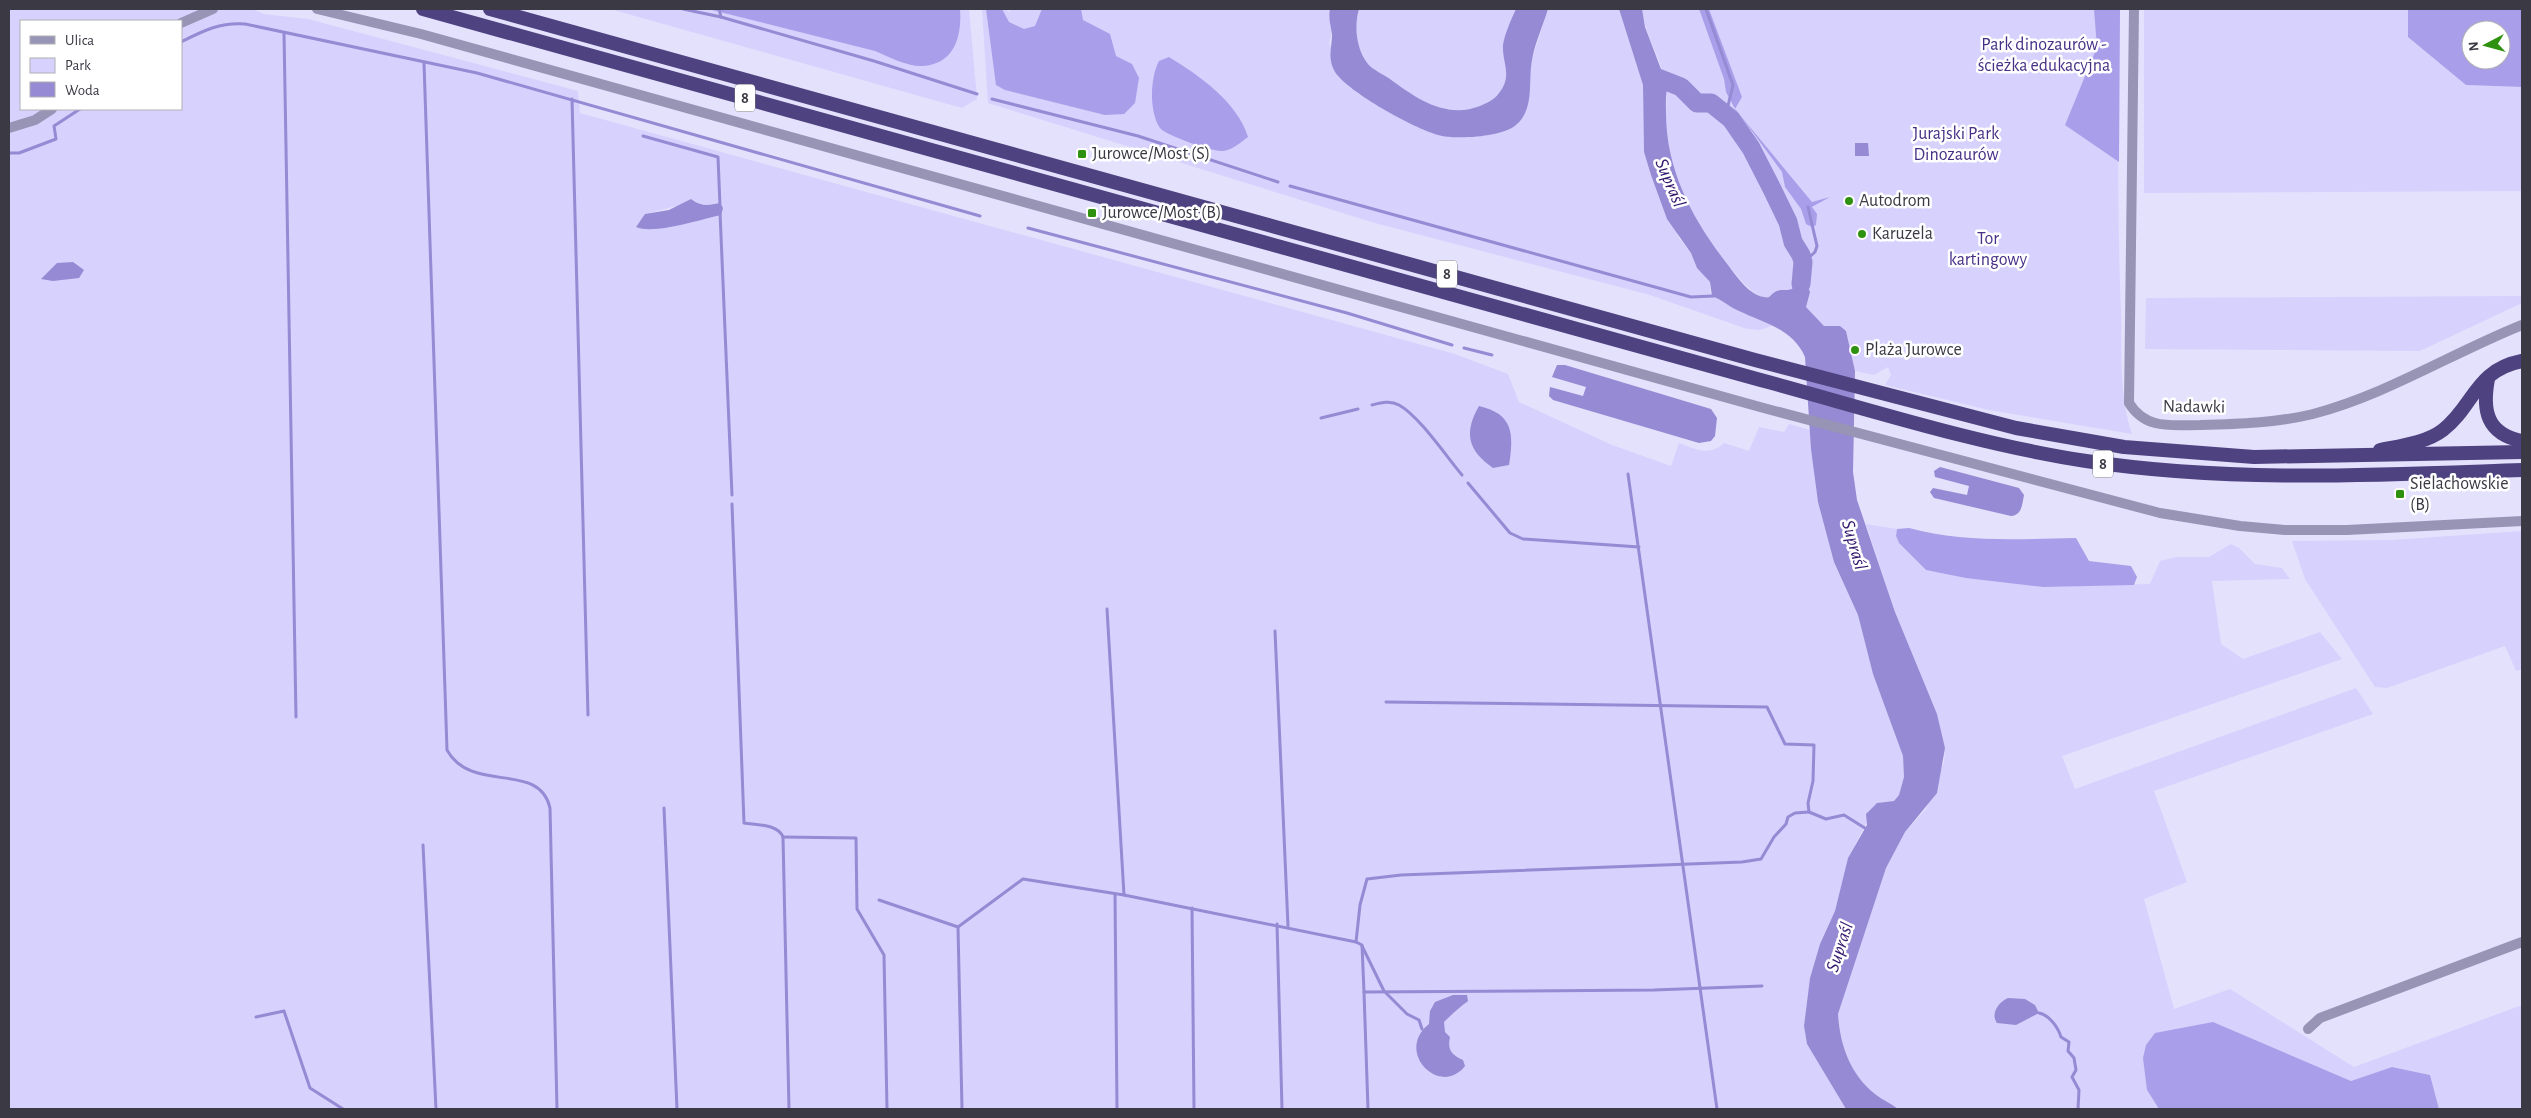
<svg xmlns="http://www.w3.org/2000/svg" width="2531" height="1118" font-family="'Alegreya Sans',sans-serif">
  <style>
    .green { fill: #d6d1fd; fill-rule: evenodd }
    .forest { fill: #a99ee9; fill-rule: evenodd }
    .water { fill: #958ad3 }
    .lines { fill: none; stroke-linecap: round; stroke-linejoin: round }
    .stream { stroke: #958ad3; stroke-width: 3 }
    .river { stroke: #958ad3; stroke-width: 19 }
    .minor { stroke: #9794b5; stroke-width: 10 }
    .trunk { stroke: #4e4380; stroke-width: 14 }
    .poi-dot { fill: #2e9110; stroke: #fff; stroke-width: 2 }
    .labels { text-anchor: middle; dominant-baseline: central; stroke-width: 5; stroke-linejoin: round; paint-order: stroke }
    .shield { fill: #fff; stroke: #75747c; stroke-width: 1 }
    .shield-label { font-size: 16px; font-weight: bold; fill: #3a3944 }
    .park-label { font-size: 18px; fill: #463086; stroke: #fff }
    .poi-label { font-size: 18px; fill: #3a3944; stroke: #fff; text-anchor: start }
    .street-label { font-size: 18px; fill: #3a3944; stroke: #fff }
    .water-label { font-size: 19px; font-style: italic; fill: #32176d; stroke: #fff }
  </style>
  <rect width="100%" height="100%" fill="#e4e1fd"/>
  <g class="green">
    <path d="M9,9H252L264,14L308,19L578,91L580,113L1455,354L1508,374L1519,402L1612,445L1671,466L1679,443C1695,449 1709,457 1724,443L1749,451L1759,427L1784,432L1789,424L1810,430L1818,502L1834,562L1858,615L1873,674L1903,756L1904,777L1899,795L1894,801L1877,803L1848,858L1835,911L1820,944L1810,978L1804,1026L1807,1044L1846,1109H9ZM21,21H181V109H21ZM697,204H713L721,215C703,218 652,235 636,227L645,214L676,206Z"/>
    <polygon points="610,9 969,9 977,99 962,108"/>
    <path d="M982,9H1007L1010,13V9H1330C1328,21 1334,32 1329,43L1358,94L1449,137L1495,133L1507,131L1517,125L1524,115L1530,90L1531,62L1548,9H1619L1643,85L1644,152L1651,175L1679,238L1691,253L1697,268L1710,282V293L1741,312L1774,325L1760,330L1747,329L1650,295L1375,223L988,103Z"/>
    <path d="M1359,9H1516C1512,21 1504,37 1504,49C1503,66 1512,77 1499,93C1494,99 1487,103 1480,106C1446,119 1417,99 1389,79C1383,74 1373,70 1368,64C1356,49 1354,26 1359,9Z"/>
    <path d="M1642,9H1699L1724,79L1726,92L1735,109L1742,97L1709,9H2119C2118,110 2117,212 2121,313C2122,353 2119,397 2132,434L1989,410L1885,385L1891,375L1888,367L1874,375L1855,371L1846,331L1835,326H1824L1806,307L1795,284L1792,289L1765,298C1749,292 1740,279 1729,266C1700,229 1676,189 1667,141C1663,120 1670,98 1664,77C1659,54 1644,33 1642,9ZM1742,118L1812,202L1827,198L1812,208L1806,224L1801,209L1785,187L1782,172Z"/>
    <polygon points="2144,9 2408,9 2408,37 2466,85 2522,87 2522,191 2144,193"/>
    <polygon points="2522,296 2522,303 2420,351 2145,349 2146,298"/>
    <path d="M1866,524L1897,529L1896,536L1899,543L1926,570L2043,587L2150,584L2160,561L2176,557H2209L2231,544L2239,548L2255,564L2282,568L2290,579L2212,581L2221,644L2243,659L2320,632L2342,659L2062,756L2075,789L2356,688L2373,714L2154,791L2187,882L2144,899L2174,1009L2230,989L2354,1067L2522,1005V1109H2439L2430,1075L2392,1067L2351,1081L2213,1022L2147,1090L2159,1109H1898C1891,1103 1882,1100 1875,1094C1850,1074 1840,1045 1838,1014L1886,868L1905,832L1926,809L1944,762L1945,748L1937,714L1895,612Z"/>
    <polygon points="2522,531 2522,669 2516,671 2505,646 2387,688 2375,687 2305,579 2292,541 2392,540"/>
  </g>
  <g class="forest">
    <path d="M708,9H960C962,35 955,64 923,66C908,67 889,57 875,51Z"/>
    <polygon points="986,9 1002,9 1009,22 1024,29 1035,26 1042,9 1081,9 1083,20 1110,34 1116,56 1132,64 1139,78 1135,103 1124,114 1105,115 1005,90 996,85"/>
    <polygon points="1699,9 1709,9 1742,97 1735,109 1812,202 1830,197 1812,207 1817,214 1816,225 1812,227 1806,224 1801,209 1785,187 1782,172 1734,107 1726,92 1724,79"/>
    <polygon points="2094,9 2120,9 2119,162 2065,125 2097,47"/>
    <path d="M2408,9H2522V87L2466,85L2408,37ZM2471,30H2501V60H2471Z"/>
    <path d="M1169,57C1200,76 1237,102 1248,137C1240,143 1231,151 1221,151C1211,151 1165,135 1160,128C1149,111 1150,78 1159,61Z"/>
    <path d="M1909,528C1962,543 2021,539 2076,538L2089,561L2131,566L2137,577L2134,585L2043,587L1966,578L1926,570L1899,543L1896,536L1897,529Z"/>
    <polygon points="2213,1022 2351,1081 2392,1067 2430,1075 2439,1109 2159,1109 2147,1090 2143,1058 2146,1045 2155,1033"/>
  </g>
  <g class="water">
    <path d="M1330,9H1359C1354,26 1356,49 1368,64C1373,70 1383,74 1390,79C1417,99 1446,119 1480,106C1487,103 1495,99 1499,93C1513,76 1502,63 1503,45C1505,33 1511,20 1516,9H1548C1543,26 1535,42 1532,60C1528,81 1535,109 1516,125C1503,137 1455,140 1438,135C1414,128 1349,93 1335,72C1327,58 1332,48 1332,35C1331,26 1328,18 1330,9Z"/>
    <path d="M1619,9H1642L1645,27L1664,77L1669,83C1665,92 1666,103 1666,113C1666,171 1693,220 1728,265C1737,277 1749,295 1764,297C1771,299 1771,293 1777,291C1782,289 1786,291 1792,289L1799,272L1800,260L1807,259L1805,280L1810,292L1806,307L1824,326H1840L1846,331L1855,371L1853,472L1857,500L1895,612L1937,714L1945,748L1937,793L1905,832L1886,868L1838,1014C1840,1045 1850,1074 1875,1094C1882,1100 1891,1103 1898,1109H1846L1807,1044L1804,1026L1810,978L1820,944L1835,911L1848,858L1867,825L1866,814L1877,803L1894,801L1899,795L1904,777L1903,756L1873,674L1858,615L1834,562L1818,502L1811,449L1805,357C1793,329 1764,323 1739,311C1729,307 1723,300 1712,296L1710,282L1697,268L1691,253L1667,219L1651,175L1644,152L1643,85Z"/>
    <polygon points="1855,143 1868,143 1869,156 1855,156"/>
    <path d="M691,199C701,207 708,205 720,203L723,208L721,215C702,219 654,235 636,227L645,214L669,210Z"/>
    <polygon points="73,262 84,270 79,278 53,281 41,279 57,263"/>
    <polygon points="1557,365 1565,365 1711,409 1717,418 1715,436 1711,441 1699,443 1553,400 1549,396 1550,387 1583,396 1586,387 1552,377"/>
    <path d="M1479,406C1513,414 1514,433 1509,465L1493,468C1467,450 1464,432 1479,406Z"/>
    <path d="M1940,467L2019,488L2024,495C2022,505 2022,515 2011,516L1934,498L1930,492L1933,488L1967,495L1969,486L1935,477L1934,471Z"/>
    <path d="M1453,995H1467L1468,1001C1461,1006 1451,1015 1444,1022L1445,1032L1450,1037C1447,1050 1452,1055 1463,1060L1465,1066C1440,1098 1394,1052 1429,1024L1430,1011L1435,1002Z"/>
    <path d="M2008,998L2025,999L2035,1005L2039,1013L2016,1025L1997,1023C1990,1013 1999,1002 2008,998Z"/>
  </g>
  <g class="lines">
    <g class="stream">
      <polyline points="683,9 721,17"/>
      <polyline points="719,9 721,17 874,61 977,94"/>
      <polyline points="1706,9 1733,85 1726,114"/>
      <polyline points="284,33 296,717"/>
      <path d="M181,42C203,31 220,22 245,24L477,73L980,216"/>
      <path d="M424,63L447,750C472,795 539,760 550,808L557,1109"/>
      <polyline points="572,99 588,715"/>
      <polyline points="992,99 1138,136 1278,182"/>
      <polyline points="643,136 718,157 720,206"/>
      <polyline points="9,153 19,153 56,139 54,126 80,109"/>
      <polyline points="1290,186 1691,297 1714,296"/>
      <polyline points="720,212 732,495"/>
      <polyline points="1028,228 1347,313 1452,345"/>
      <polyline points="1805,261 1815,252 1817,246 1808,207"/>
      <polyline points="1464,348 1492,355"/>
      <path d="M1372,405C1380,403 1390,400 1399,405C1419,416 1446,456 1462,475"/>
      <polyline points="1321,418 1358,409"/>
      <polyline points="1628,474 1717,1109"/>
      <polyline points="1468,483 1510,533 1523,539 1639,547"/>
      <path d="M732,504L744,823C757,825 778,824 783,837L789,1109"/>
      <polyline points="1107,609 1124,895"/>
      <polyline points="1275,631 1288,926"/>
      <polyline points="1386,702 1767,707 1785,744 1814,745 1813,781 1808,803 1809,812 1826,819 1844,815 1868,830"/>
      <polyline points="664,808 677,1109"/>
      <polyline points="783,837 856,838 857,909 884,955 887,1109"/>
      <polyline points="423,845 436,1109"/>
      <polyline points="1115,894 1117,1109"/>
      <polyline points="879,900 958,927 962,1109"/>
      <polyline points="1192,908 1194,1109"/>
      <polyline points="1277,924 1282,1109"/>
      <polyline points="958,927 1023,879 1124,895 1356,942 1362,945 1364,992 1654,990 1762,986"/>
      <polyline points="1356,942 1360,905 1367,879 1401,875 1742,862 1761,859 1774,837 1786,824 1788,817 1795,813 1809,812"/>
      <polyline points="1362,946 1384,991 1407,1014 1419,1020 1422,1029"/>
      <polyline points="1364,992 1368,1109"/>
      <path d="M2039,1013C2049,1015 2058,1027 2061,1037L2069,1042L2068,1051L2074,1058L2076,1070L2072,1077L2079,1090L2078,1109"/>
      <polyline points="256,1017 284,1011 310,1088 343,1109"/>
    </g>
    <polyline class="river" points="1653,76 1681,87 1697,103 1711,103 1731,119 1751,148 1772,189 1788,222 1793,242 1801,255 1803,262 1801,284"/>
    <g class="minor">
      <polyline points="317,9 421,34 1760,407 2160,513 2240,526 2285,530 2347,530 2522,521"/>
      <path d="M2134,9L2129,403C2146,430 2171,425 2200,425C2238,424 2276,423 2313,414C2386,395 2452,353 2522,325"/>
      <polyline points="181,23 213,9"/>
      <polyline points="9,128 35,120 52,109"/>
      <polyline points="2308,1029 2320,1018 2522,942"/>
    </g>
    <g class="trunk">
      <path d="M423,9L1757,379C1865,408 1975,444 2086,461C2231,483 2376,475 2522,470"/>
      <polyline points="490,9 1755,360 2016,428 2124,447 2254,457 2522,452"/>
      <path d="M2488,379C2482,411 2487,434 2522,441"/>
      <path d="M2380,450C2400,446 2426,443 2443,430C2474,406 2475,370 2522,361"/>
    </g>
  </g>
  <g class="poi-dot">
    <rect x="1077" y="149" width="10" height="10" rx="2.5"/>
    <circle cx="1849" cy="201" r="5"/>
    <rect x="1087" y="208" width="10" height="10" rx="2.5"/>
    <circle cx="1862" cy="234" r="5"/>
    <circle cx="1855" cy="350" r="5"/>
    <rect x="2395" y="489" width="10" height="10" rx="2.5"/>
  </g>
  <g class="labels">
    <g class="shield">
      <rect x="735" y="84.5" width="20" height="27" rx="4"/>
      <rect x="1437" y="260.5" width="20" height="27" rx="4"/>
      <rect x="2093" y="450.5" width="20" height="27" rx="4"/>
    </g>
    <g class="shield-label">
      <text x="745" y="98">8</text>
      <text x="1447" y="274">8</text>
      <text x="2103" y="464">8</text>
    </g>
    <g class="park-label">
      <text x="2044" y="45">Park dinozaurów -<tspan x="2044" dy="21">ścieżka edukacyjna</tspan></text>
      <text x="1956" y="134">Jurajski Park<tspan x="1956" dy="21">Dinozaurów</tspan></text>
      <text x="1988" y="239">Tor<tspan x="1988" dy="21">kartingowy</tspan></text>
    </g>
    <g class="poi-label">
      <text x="1092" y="154">Jurowce/Most (S)</text>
      <text x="1859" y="201">Autodrom</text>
      <text x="1102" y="213">Jurowce/Most (B)</text>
      <text x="1872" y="234">Karuzela</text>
      <text x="1865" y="350">Plaża Jurowce</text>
      <text x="2410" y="484">Sielachowskie<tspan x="2410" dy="21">(B)</tspan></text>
    </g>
    <g class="street-label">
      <text transform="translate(2194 407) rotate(1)">Nadawki</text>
    </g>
    <g class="water-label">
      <text transform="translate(1670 183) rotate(67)">Supraśl</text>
      <text transform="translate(1854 545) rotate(74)">Supraśl</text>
      <text transform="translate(1840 947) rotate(-72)">Supraśl</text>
    </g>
  </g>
  <rect width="2531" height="1118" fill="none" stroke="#3a3944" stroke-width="20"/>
  <rect x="20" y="20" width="162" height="90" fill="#ffffff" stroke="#b0b0b4"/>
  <rect x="30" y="36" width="25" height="8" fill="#9794b5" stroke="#b0b0b4"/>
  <text x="65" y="45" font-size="15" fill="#3a3944">Ulica</text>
  <rect x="30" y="58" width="25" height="15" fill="#d6d1fd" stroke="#b0b0b4"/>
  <text x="65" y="70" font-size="15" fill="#3a3944">Park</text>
  <rect x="30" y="82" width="25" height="15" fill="#958ad3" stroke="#b0b0b4"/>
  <text x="65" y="95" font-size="15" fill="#3a3944">Woda</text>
  <g transform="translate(2486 45) rotate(264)"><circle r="24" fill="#ffffff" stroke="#b0b0b4"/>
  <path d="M0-4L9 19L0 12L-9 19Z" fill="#2e9110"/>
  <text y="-8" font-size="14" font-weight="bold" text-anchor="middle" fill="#3a3944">N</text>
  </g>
</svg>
